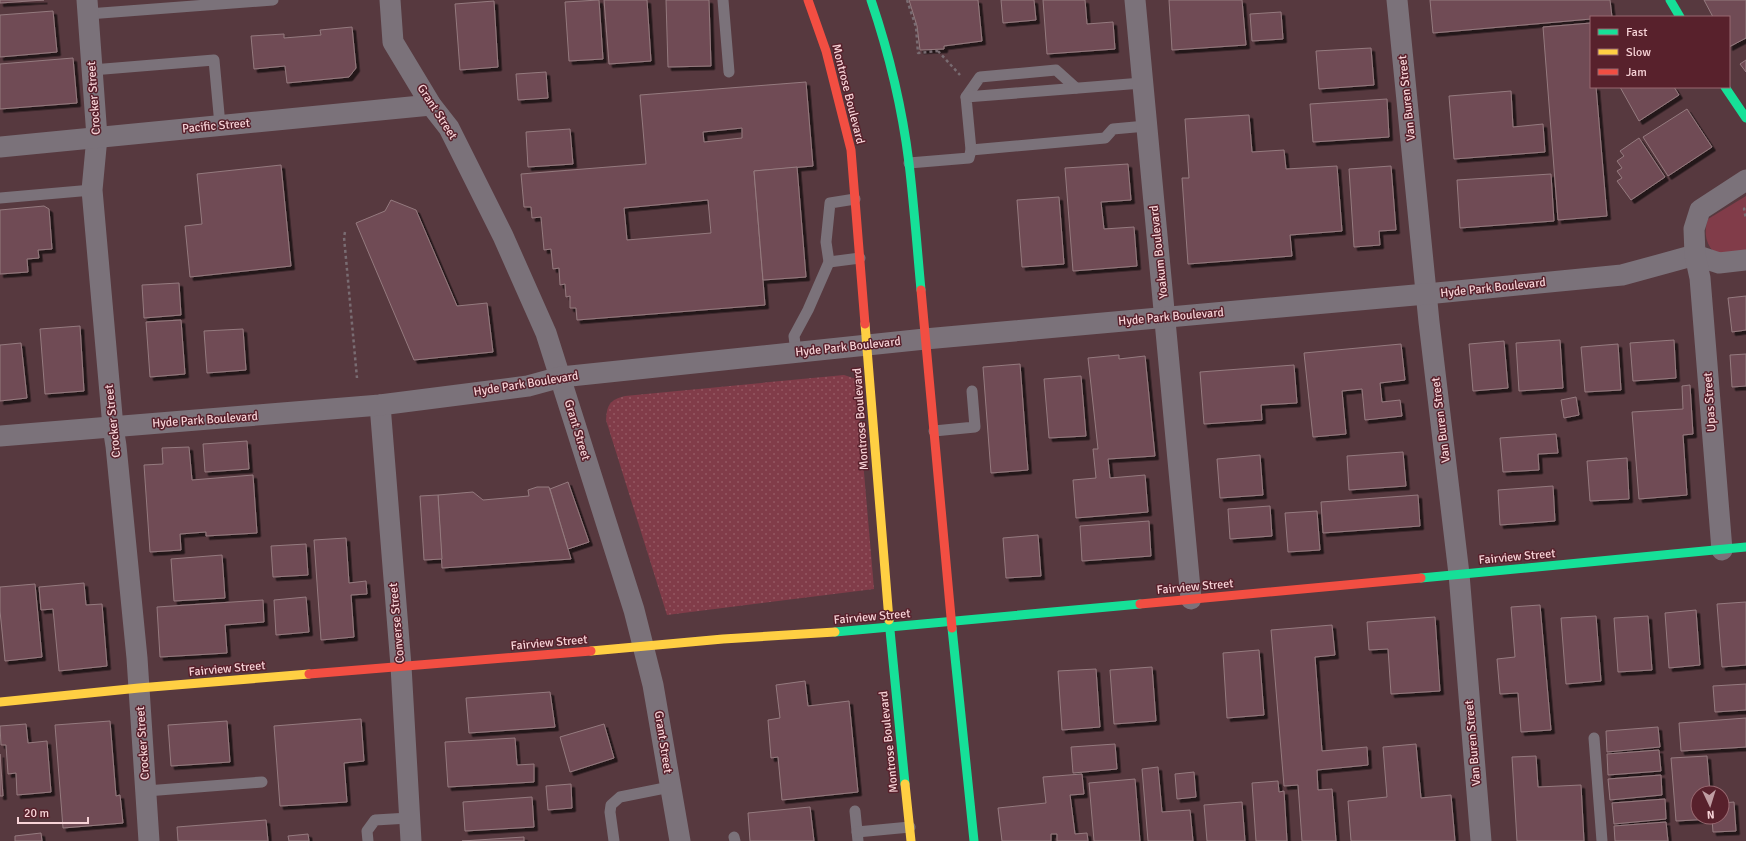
<svg xmlns="http://www.w3.org/2000/svg" width="1746" height="841" font-family="Signika,sans-serif">
  <style>
    .grass { fill: url(#grass-dots) }
    .park { fill: #813c49 }
    .building { fill: #6f4c54; stroke: #957a7f; fill-rule: evenodd; filter: url(#shadow) }
    .lines { fill: none; stroke-linecap: round; stroke-linejoin: round }
    .path { stroke: #796c72; stroke-width: 2.5; stroke-dasharray: 3 3; stroke-linecap: butt }
    .lane { stroke: #7b727a; stroke-width: 11 }
    .street { stroke: #7b727a; stroke-width: 21 }
    .fast { stroke: #16e098; stroke-width: 9 }
    .slow { stroke: #ffcf43; stroke-width: 9 }
    .jam { stroke: #f24e42; stroke-width: 9 }
    .labels { text-anchor: middle; dominant-baseline: central; stroke-width: 3; stroke-linejoin: round; paint-order: stroke }
    .street-label { font-size: 12px; fill: #f7d3d7; stroke: #58212c }
  </style>
  <defs>
    <pattern id="grass-dots" width="8" height="8" patternUnits="userSpaceOnUse"><rect width="8" height="8" fill="#813c49"/><path d="M2 2h.1M6 6h.1" fill="none" stroke="#945762" stroke-width="1.8" stroke-linecap="round"/></pattern>
    <filter id="shadow"><feDropShadow dx="3.5" dy="3.5" stdDeviation="0" flood-color="#0009"/></filter>
  </defs>
  <rect width="100%" height="100%" fill="#57393f"/>
  <path class="grass" d="M844,375L856,379L874,589L667,615L606,420C607,404 610,400 625,396Z"/>
  <path class="park" d="M1746,196V251L1717,255C1706,246 1703,233 1708,219Z"/>
  <g class="building">
    <polygon points="0,0 44,0 0,3"/>
    <polygon points="599,0 603,59 569,61 565,2"/>
    <polygon points="604,0 647,0 651,61 609,64"/>
    <polygon points="666,0 709,0 711,66 668,67"/>
    <polygon points="909,0 978,0 982,41 944,46 944,49 920,50 917,26"/>
    <polygon points="1001,0 1034,0 1036,20 1003,23"/>
    <polygon points="1043,0 1085,0 1087,24 1113,22 1115,49 1047,54"/>
    <polygon points="1169,0 1242,0 1246,45 1172,50"/>
    <polygon points="1430,0 1610,0 1612,17 1591,17 1591,19 1433,33"/>
    <polygon points="1704,0 1746,0 1746,38 1729,47 1729,17 1713,17"/>
    <polygon points="494,1 498,67 460,70 455,4"/>
    <polygon points="53,11 57,52 0,57 0,15"/>
    <polygon points="1281,12 1283,39 1252,41 1250,14"/>
    <polygon points="1591,23 1591,87 1596,87 1607,216 1558,220 1543,27"/>
    <polygon points="352,27 356,68 349,77 287,83 285,66 254,69 251,36 284,34 284,38 321,35 320,30"/>
    <polygon points="1371,48 1374,85 1319,89 1316,51"/>
    <polygon points="73,58 77,103 0,109 0,64"/>
    <polygon points="1746,60 1746,72 1740,64"/>
    <polygon points="546,72 548,98 518,100 516,74"/>
    <path d="M806,82L813,166L754,171L765,305L577,320L576,308H570V296L566,297L565,284L560,285L559,268L553,269L551,249L544,250L541,217L532,218L531,207H524L521,174L646,164L640,95ZM742,128V138L704,142L703,132ZM708,200L711,233L627,240L624,208Z"/>
    <polygon points="1620,87 1674,87 1679,95 1639,121"/>
    <polygon points="1511,91 1513,127 1543,124 1545,152 1454,159 1449,96"/>
    <polygon points="1387,99 1389,137 1313,142 1310,104"/>
    <polygon points="1687,109 1712,147 1668,176 1643,137"/>
    <polygon points="1249,115 1252,152 1284,150 1286,169 1337,166 1342,231 1290,235 1292,256 1188,264 1182,178 1189,178 1185,119"/>
    <polygon points="570,129 573,164 528,167 526,132"/>
    <polygon points="1639,138 1665,177 1631,200 1617,181 1622,178 1617,171 1622,168 1617,161 1624,156 1620,151"/>
    <polygon points="1128,164 1131,200 1101,202 1104,229 1134,227 1137,266 1073,271 1065,168"/>
    <polygon points="281,165 291,266 190,277 185,226 202,224 197,174"/>
    <polygon points="1391,166 1396,230 1379,231 1380,245 1354,247 1349,169"/>
    <polygon points="797,167 806,277 763,280 754,171"/>
    <polygon points="1551,174 1554,221 1460,228 1457,180"/>
    <polygon points="1059,197 1064,264 1022,267 1017,200"/>
    <polygon points="391,200 416,210 457,306 487,303 493,352 414,360 356,223 385,211"/>
    <polygon points="44,206 49,209 52,249 38,250 39,258 27,259 28,272 0,274 0,210"/>
    <polygon points="179,283 181,315 144,318 142,285"/>
    <polygon points="1746,296 1746,330 1732,332 1728,298"/>
    <polygon points="181,320 185,374 150,377 146,322"/>
    <polygon points="80,326 84,391 45,394 40,329"/>
    <polygon points="243,329 246,370 207,373 204,331"/>
    <polygon points="1560,340 1563,388 1519,391 1516,343"/>
    <polygon points="1674,340 1676,378 1633,381 1630,343"/>
    <polygon points="1504,341 1508,388 1473,391 1469,344"/>
    <polygon points="21,343 27,398 0,401 0,345"/>
    <polygon points="1401,344 1405,380 1380,383 1382,402 1400,400 1402,416 1365,420 1362,389 1342,391 1346,434 1313,437 1304,353"/>
    <polygon points="1618,344 1621,390 1585,392 1581,347"/>
    <polygon points="1746,354 1746,386 1732,387 1730,355"/>
    <polygon points="1119,355 1119,359 1145,356 1155,456 1108,459 1110,478 1145,475 1148,512 1076,518 1073,480 1096,478 1093,449 1098,449 1088,358"/>
    <polygon points="1020,364 1028,470 991,473 983,367"/>
    <polygon points="1294,365 1297,403 1261,405 1262,420 1204,424 1200,372"/>
    <polygon points="1081,376 1086,436 1049,438 1044,379"/>
    <polygon points="1690,385 1693,434 1683,435 1687,495 1639,499 1632,412 1683,409 1682,386"/>
    <polygon points="1576,397 1579,415 1564,418 1561,400"/>
    <polygon points="1556,434 1558,453 1538,454 1539,470 1503,472 1500,438"/>
    <polygon points="247,441 249,469 205,472 203,444"/>
    <polygon points="189,447 192,480 253,475 257,533 206,536 206,532 180,534 181,550 150,552 144,465 163,464 162,448"/>
    <polygon points="1403,452 1406,486 1349,490 1347,456"/>
    <polygon points="1260,455 1263,495 1220,498 1217,459"/>
    <polygon points="1627,458 1629,499 1590,501 1587,461"/>
    <polygon points="568,482 589,542 568,549 550,489"/>
    <polygon points="1553,486 1555,521 1500,525 1498,490"/>
    <polygon points="537,487 549,487 571,559 442,568 438,495 473,492 483,500 529,496 528,490"/>
    <polygon points="438,495 442,559 424,560 420,496"/>
    <polygon points="1418,495 1420,526 1323,533 1321,502"/>
    <polygon points="1270,506 1272,536 1230,539 1228,509"/>
    <polygon points="1317,511 1320,550 1288,552 1285,513"/>
    <polygon points="1149,521 1151,556 1082,561 1080,526"/>
    <polygon points="1038,535 1041,576 1006,578 1003,538"/>
    <polygon points="346,538 349,583 366,581 367,594 351,595 354,637 321,640 314,540"/>
    <polygon points="306,544 308,575 273,577 271,546"/>
    <polygon points="222,555 225,598 174,601 171,559"/>
    <polygon points="84,583 86,605 102,604 107,666 59,671 53,609 41,610 39,587"/>
    <polygon points="35,584 42,657 5,661 0,611 0,587"/>
    <polygon points="306,597 309,632 276,635 274,600"/>
    <polygon points="263,600 264,622 225,625 227,653 160,657 157,607"/>
    <polygon points="1746,602 1746,665 1722,667 1717,604"/>
    <polygon points="1540,605 1551,730 1521,732 1518,693 1500,694 1497,659 1515,657 1511,607"/>
    <polygon points="1696,610 1700,665 1669,668 1665,613"/>
    <polygon points="1596,616 1601,681 1566,684 1561,618"/>
    <polygon points="1648,616 1652,670 1618,672 1614,618"/>
    <polygon points="1435,617 1440,691 1391,694 1388,649 1369,650 1367,622"/>
    <polygon points="1332,625 1335,655 1315,657 1322,751 1367,747 1368,765 1317,770 1318,790 1332,789 1336,841 1302,841 1298,785 1284,786 1271,630"/>
    <polygon points="1259,650 1264,715 1227,718 1223,653"/>
    <polygon points="1152,667 1156,721 1114,724 1110,670"/>
    <polygon points="1096,669 1100,727 1062,730 1058,671"/>
    <polygon points="805,681 808,706 849,701 858,792 782,800 778,757 771,758 768,720 780,718 776,685"/>
    <polygon points="1746,684 1746,710 1715,712 1713,686"/>
    <polygon points="550,692 555,727 469,733 466,698"/>
    <polygon points="1746,718 1746,747 1681,751 1679,723"/>
    <polygon points="361,719 364,761 344,763 347,802 280,806 274,726"/>
    <polygon points="110,721 116,796 120,795 123,823 63,828 55,725"/>
    <polygon points="227,721 230,762 171,766 168,725"/>
    <polygon points="26,724 28,743 47,741 51,792 17,795 16,773 8,774 6,745 1,745 0,726"/>
    <polygon points="604,724 614,758 570,772 560,737"/>
    <polygon points="1658,727 1660,747 1607,752 1606,731"/>
    <polygon points="515,738 517,765 534,764 534,782 448,787 445,742"/>
    <polygon points="1115,744 1117,769 1073,773 1071,747"/>
    <polygon points="1416,744 1421,798 1451,795 1455,841 1351,841 1348,801 1387,797 1383,747"/>
    <polygon points="1659,750 1661,771 1608,775 1607,754"/>
    <polygon points="0,754 3,796 0,796"/>
    <polygon points="1536,756 1538,787 1581,785 1584,841 1517,841 1512,757"/>
    <polygon points="1707,756 1710,793 1698,793 1698,817 1722,817 1722,803 1734,802 1736,831 1713,832 1712,819 1676,821 1671,758"/>
    <polygon points="1158,767 1162,812 1190,810 1193,841 1148,841 1142,769"/>
    <polygon points="1194,772 1196,797 1177,799 1175,774"/>
    <polygon points="1082,774 1084,794 1070,795 1075,834 1087,833 1088,841 1057,841 1057,834 1051,834 1051,841 1002,841 998,808 1046,803 1043,777"/>
    <polygon points="1661,775 1662,795 1610,800 1608,779"/>
    <polygon points="1135,779 1140,841 1094,841 1089,783"/>
    <polygon points="1278,781 1279,792 1284,791 1287,841 1256,841 1252,783"/>
    <polygon points="571,784 572,808 548,810 546,786"/>
    <polygon points="532,797 534,827 465,831 463,802"/>
    <polygon points="1665,799 1666,819 1614,824 1612,803"/>
    <polygon points="1242,802 1245,841 1207,841 1204,805"/>
    <polygon points="810,807 814,841 750,841 748,813"/>
    <polygon points="266,820 268,841 178,841 177,827"/>
    <polygon points="1666,822 1668,841 1615,841 1614,826"/>
    <polygon points="41,833 42,841 15,841 15,836"/>
    <polygon points="308,834 309,841 289,841 288,836"/>
    <polygon points="524,837 524,841 462,841"/>
  </g>
  <g class="lines">
    <g class="path">
      <polyline points="907,0 916,27 918,53 938,51"/>
      <polyline points="938,51 960,75"/>
      <polyline points="1745,208 1744,209 1746,219"/>
      <polyline points="345,232 344,237 357,378"/>
    </g>
    <g class="lane">
      <polyline points="723,0 729,72"/>
      <polyline points="88,14 273,0"/>
      <polyline points="92,70 214,60 220,125"/>
      <polyline points="966,97 980,77 1056,70 1076,88"/>
      <polyline points="971,150 1105,138 1113,129 1146,126"/>
      <polyline points="909,163 969,158 971,150 966,97 1142,83"/>
      <polyline points="0,198 92,190"/>
      <polyline points="829,262 860,258"/>
      <polyline points="796,352 794,336 808,310 829,262 826,242 830,203 855,199"/>
      <polyline points="934,431 975,427 972,391"/>
      <polyline points="1594,738 1602,841"/>
      <polyline points="146,791 262,782"/>
      <polyline points="855,811 858,841"/>
      <polyline points="857,832 910,827"/>
      <polyline points="734,837 735,841"/>
      <polyline points="368,841 367,831 375,820 409,818"/>
      <polyline points="614,841 610,812 611,805 620,797 670,787"/>
    </g>
    <g class="street">
      <polyline points="87,0 97,137 92,190 113,427 116,446 137,658 149,841"/>
      <polyline points="390,0 393,42 431,105 449,128 503,236 546,333 634,610 653,685 680,841"/>
      <polyline points="1135,0 1191,599"/>
      <polyline points="1397,0 1429,322 1459,574 1481,841"/>
      <polyline points="0,147 431,105"/>
      <polyline points="380,405 401,666 411,841"/>
      <polyline points="0,436 380,405 528,386 561,377 925,339 1426,294 1622,275 1695,255 1719,263 1746,260"/>
      <polyline points="1722,550 1700,278 1695,255 1694,229 1700,210 1746,180"/>
    </g>
    <g class="fast">
      <path d="M871,0C889,53 902,107 909,163C914,205 917,247 921,290"/>
      <polyline points="1670,0 1680,17"/>
      <polyline points="1725,87 1746,118"/>
      <polyline points="1421,578 1746,547"/>
      <polyline points="889,620 905,784"/>
      <polyline points="952,628 974,841"/>
      <polyline points="835,632 1140,604"/>
    </g>
    <g class="slow">
      <polyline points="865,324 889,620"/>
      <polyline points="591,651 723,639 835,632"/>
      <polyline points="0,702 139,688 309,674"/>
      <polyline points="905,784 911,841"/>
    </g>
    <g class="jam">
      <polyline points="808,0 826,51 851,150 865,324"/>
      <polyline points="921,290 952,628"/>
      <polyline points="1140,604 1421,578"/>
      <polyline points="309,674 591,651"/>
    </g>
  </g>
  <g class="labels">
    <g class="street-label">
      <text transform="translate(848 94) rotate(76)">Montrose Boulevard</text>
      <text transform="translate(94 98) rotate(-94)">Crocker Street</text>
      <text transform="translate(1407 98) rotate(-96)">Van Buren Street</text>
      <text transform="translate(437 112) rotate(57)">Grant Street</text>
      <text transform="translate(216 126) rotate(-5)">Pacific Street</text>
      <text transform="translate(1159 252) rotate(-96)">Yoakum Boulevard</text>
      <text transform="translate(1493 288) rotate(-6)">Hyde Park Boulevard</text>
      <text transform="translate(1171 317) rotate(-5)">Hyde Park Boulevard</text>
      <text transform="translate(848 347) rotate(-6)">Hyde Park Boulevard</text>
      <text transform="translate(526 384) rotate(-9)">Hyde Park Boulevard</text>
      <text transform="translate(1710 402) rotate(-94)">Upas Street</text>
      <text transform="translate(861 419) rotate(-94)">Montrose Boulevard</text>
      <text transform="translate(205 420) rotate(-4)">Hyde Park Boulevard</text>
      <text transform="translate(1441 420) rotate(-97)">Van Buren Street</text>
      <text transform="translate(113 421) rotate(-96)">Crocker Street</text>
      <text transform="translate(577 430) rotate(73)">Grant Street</text>
      <text transform="translate(1517 557) rotate(-5)">Fairview Street</text>
      <text transform="translate(1195 587) rotate(-5)">Fairview Street</text>
      <text transform="translate(872 617) rotate(-5)">Fairview Street</text>
      <text transform="translate(397 623) rotate(-95)">Converse Street</text>
      <text transform="translate(549 643) rotate(-5)">Fairview Street</text>
      <text transform="translate(227 669) rotate(-5)">Fairview Street</text>
      <text transform="translate(663 742) rotate(81)">Grant Street</text>
      <text transform="translate(889 742) rotate(-96)">Montrose Boulevard</text>
      <text transform="translate(143 743) rotate(-94)">Crocker Street</text>
      <text transform="translate(1473 743) rotate(-95)">Van Buren Street</text>
    </g>
  </g>
  <rect x="1590" y="16" width="140" height="72" fill="#58212c" stroke="#986870"/>
  <rect x="1598" y="29" width="20" height="6" fill="#16e098" stroke="#986870"/>
  <text x="1626" y="36" font-size="12" fill="#f7d3d7">Fast</text>
  <rect x="1598" y="49" width="20" height="6" fill="#ffcf43" stroke="#986870"/>
  <text x="1626" y="56" font-size="12" fill="#f7d3d7">Slow</text>
  <rect x="1598" y="69" width="20" height="6" fill="#f24e42" stroke="#986870"/>
  <text x="1626" y="76" font-size="12" fill="#f7d3d7">Jam</text>
  <g transform="translate(1710 805) rotate(176)"><circle r="19" fill="#58212c" stroke="#986870"/>
  <path d="M0-3L7 15L0 10L-7 15Z" fill="#bf9da2"/>
  <text y="-6" font-size="11" font-weight="bold" text-anchor="middle" fill="#f7d3d7">N</text>
  </g>
  <path d="M18 817v6h70v-6" fill="none" stroke="#f7d3d7" stroke-width="2"/>
  <text x="24" y="817" font-size="12" fill="#f7d3d7" stroke="#58212c" stroke-width="3" paint-order="stroke">20 m</text>
</svg>
